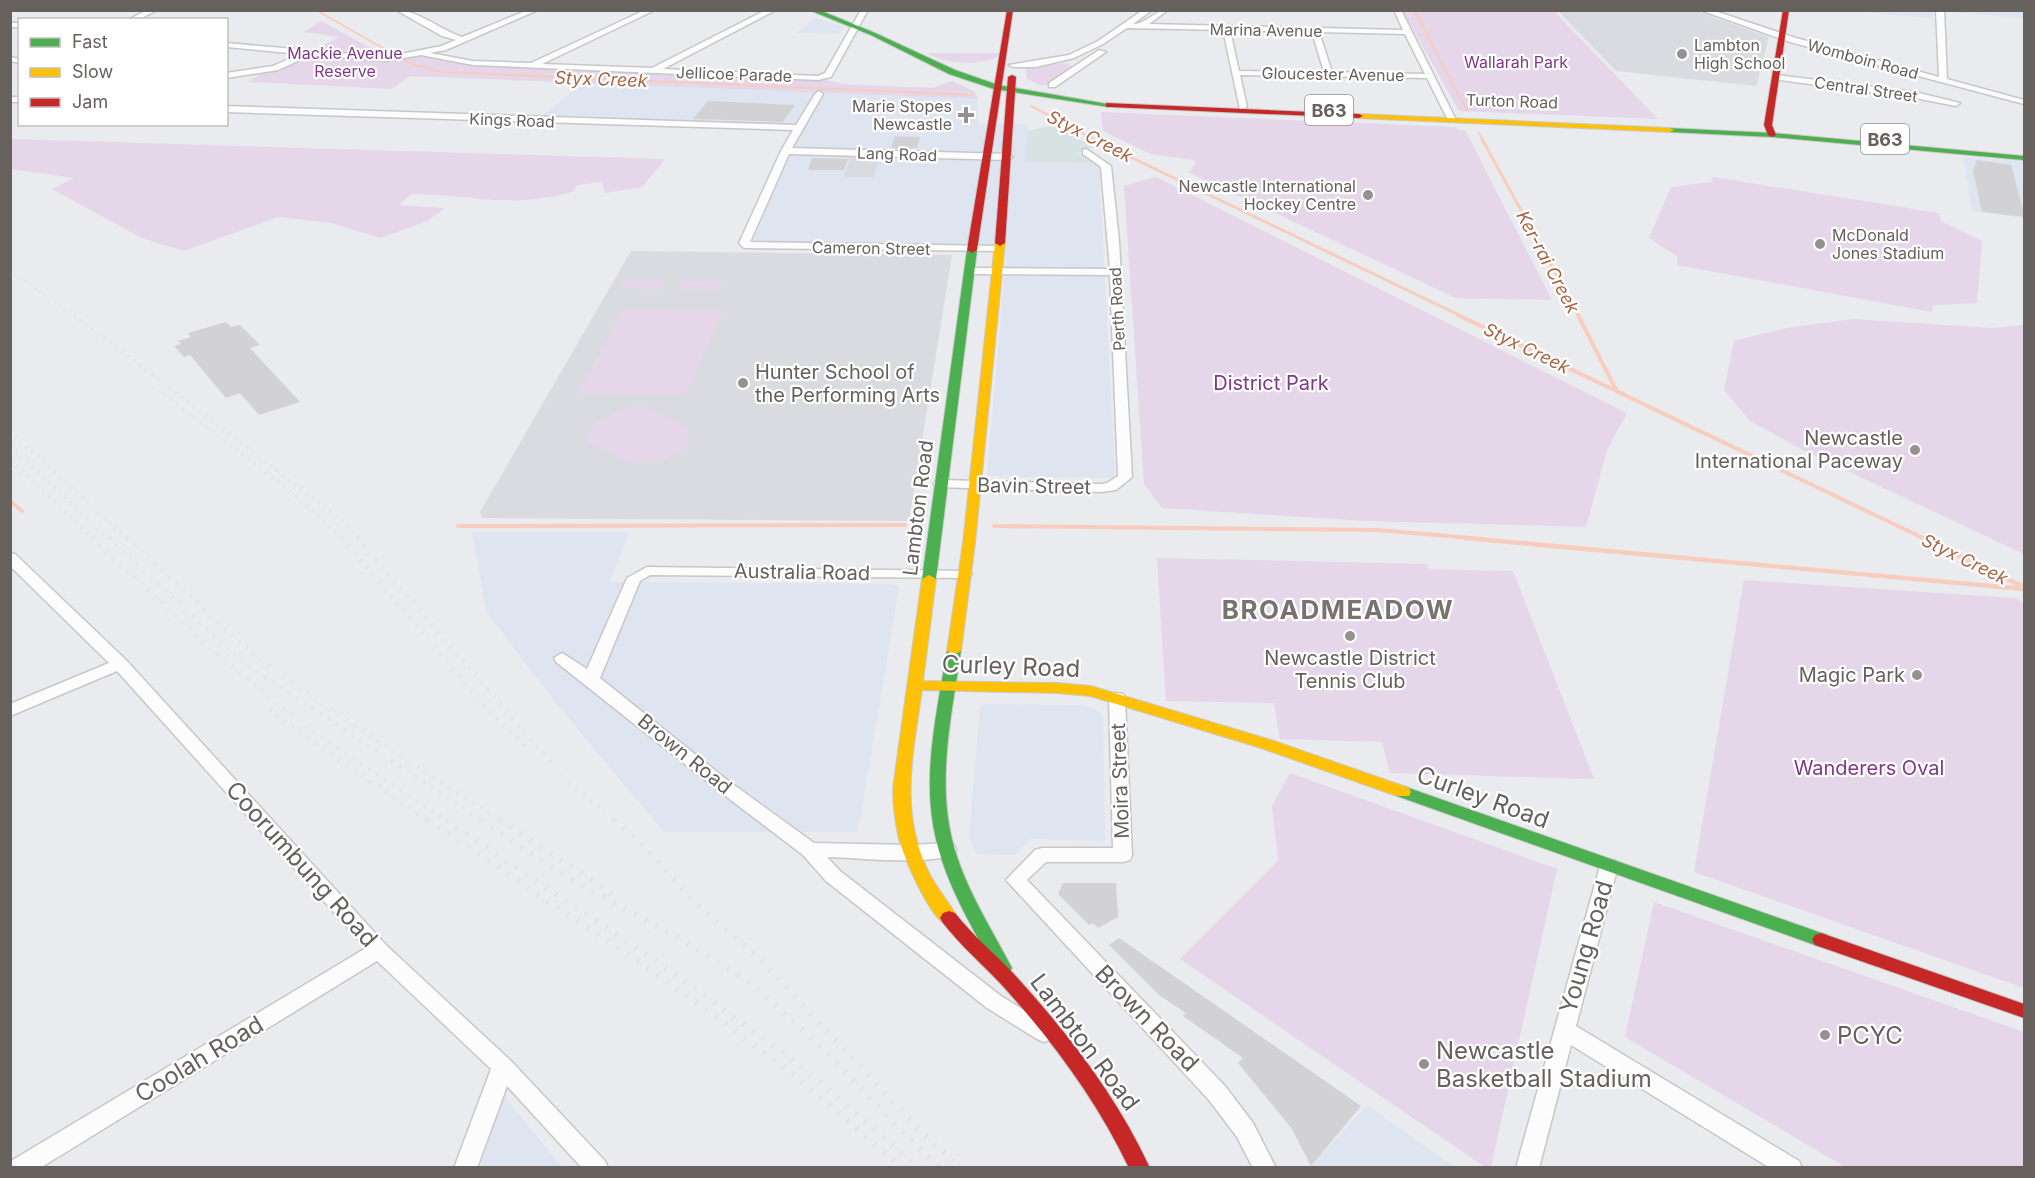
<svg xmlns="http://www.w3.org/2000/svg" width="2035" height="1178" font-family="Inter,sans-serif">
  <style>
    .commercial { fill: #dee5f0 }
    .education { fill: #d9dbe0 }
    .medical { fill: #d7e2e3 }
    .green { fill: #e5d6ea }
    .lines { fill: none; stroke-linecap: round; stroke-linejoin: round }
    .stream-far3 { stroke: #f8cdbe; stroke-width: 2 }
    .stream-far2 { stroke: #f8cdbe; stroke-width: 3 }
    .stream-far1 { stroke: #f8cdbe; stroke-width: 4 }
    .stream { stroke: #f8cdbe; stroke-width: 4.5 }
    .building { fill: #d2d2d4 }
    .street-casing { stroke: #c8c7c7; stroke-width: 3 }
    .fast-casing { stroke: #c9c9ca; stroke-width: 2 }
    .slow-casing { stroke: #c9c9ca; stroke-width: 2 }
    .jam-casing { stroke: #c9c9ca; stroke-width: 2 }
    .street { fill: #fcfcfc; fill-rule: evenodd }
    .fast { fill: #4caf50; fill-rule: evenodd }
    .slow { fill: #ffc107; fill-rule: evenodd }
    .jam { fill: #c62828; fill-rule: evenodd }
    .rail-far3 { stroke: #e2e2e2; stroke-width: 3; stroke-dasharray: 1 5; stroke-linecap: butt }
    .rail-far2 { stroke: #e2e2e2; stroke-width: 4; stroke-dasharray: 1.5 6; stroke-linecap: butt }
    .rail-far1 { stroke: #e2e2e2; stroke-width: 4.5; stroke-dasharray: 1.5 8; stroke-linecap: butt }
    .rail { stroke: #e2e2e2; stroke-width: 6; stroke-dasharray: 2 10; stroke-linecap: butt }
    .poi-dot { fill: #949190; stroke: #fff; stroke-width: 2 }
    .labels { text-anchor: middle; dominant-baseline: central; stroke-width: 4.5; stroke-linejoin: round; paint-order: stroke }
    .far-street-label { font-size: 16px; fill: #67615e; stroke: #fff }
    .far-poi-label { font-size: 16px; fill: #67615e; stroke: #fff; text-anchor: start }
    .far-park-label { font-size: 16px; fill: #81398b; stroke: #fff }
    .far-water-label { font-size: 18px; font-style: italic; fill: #a76541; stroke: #fff }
    .shield { fill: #fff; stroke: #95908e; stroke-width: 1.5 }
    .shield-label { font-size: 18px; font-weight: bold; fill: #67615e }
    .poi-label { font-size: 20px; fill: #67615e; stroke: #fff; text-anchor: end }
    .park-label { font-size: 20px; fill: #81398b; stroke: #fff }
    .street-label { font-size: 20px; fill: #67615e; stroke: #fff }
    .near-street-label { font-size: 24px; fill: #67615e; stroke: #fff }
    .near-poi-label { font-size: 24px; fill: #67615e; stroke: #fff; text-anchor: start }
    .district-label { font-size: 26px; font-weight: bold; letter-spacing: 1.5px; fill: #79726f; stroke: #fff }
  </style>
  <rect width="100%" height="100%" fill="#e9ebee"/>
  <g class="commercial">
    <polygon points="1855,11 1933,11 1933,19"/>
    <polygon points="1946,11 2024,11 2024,19 1950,11"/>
    <polygon points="816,18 844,27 839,34 796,33"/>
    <polygon points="583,83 978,99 978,124 1028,124 1025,162 1099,163 1115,478 987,476 1007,246 753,242 800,127 541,117"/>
    <polygon points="1963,157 2024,161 2024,218 1972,211"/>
    <polygon points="472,532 630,532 609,582 892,584 899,587 858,832 664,832 559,707 486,611"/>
    <polygon points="985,704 1078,705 1095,708 1103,717 1105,841 1031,839 1015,855 977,854 969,837 980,707"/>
    <polygon points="504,1096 562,1167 480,1167"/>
    <polygon points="1367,1105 1454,1167 1310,1167"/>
  </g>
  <g class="education">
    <polygon points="1558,11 1696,11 1769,37 1756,86 1616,71"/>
    <polygon points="850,158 879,158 874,177 844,177"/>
    <polygon points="631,251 952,255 909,521 482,518 480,512"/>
  </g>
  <polygon class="medical" points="1053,125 1094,147 1078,153 1099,163 1025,162 1027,131"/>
  <g class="green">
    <polygon points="1403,11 1554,11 1658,119 1459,111"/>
    <polygon points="321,21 393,60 421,56 458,63 821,79 844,84 932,88 952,81 975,92 978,99 410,76 392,89 248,82 264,72 282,69 310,56 313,50 340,37 304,32"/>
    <path d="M927,53H999L1000,56C979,66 948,65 927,53Z"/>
    <polygon points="1066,63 1075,67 1056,80 1042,86 1027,79 1026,67"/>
    <polygon points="1101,112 1456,127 1458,130 1465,130 1552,300 1456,298 1188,172 1196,165 1194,160 1151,154 1103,131"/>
    <path d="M11,139L665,159L642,187L605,193L602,182L577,185L574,191C518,210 467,194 411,194L399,205L445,208L427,221L381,238L331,223L278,217L184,251L142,238L52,189L74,178L11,169Z"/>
    <polygon points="1156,177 1627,413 1607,450 1586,527 1366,521 1162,508 1144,484 1124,186"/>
    <polygon points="1713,177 1939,213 1941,221 1982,241 1977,303 1933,305 1932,312 1677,265 1678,257 1649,238 1671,187 1711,182"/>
    <polygon points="624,280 664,281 660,289 620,288"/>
    <polygon points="682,281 722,282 718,290 678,289"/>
    <polygon points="624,309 723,311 686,395 577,393"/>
    <polygon points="1853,319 1992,328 2024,325 2024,554 1805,451 1750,421 1724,390 1734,341 1787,328"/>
    <polygon points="646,407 689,428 688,446 665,459 631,463 587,443 589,426 624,408"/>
    <polygon points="1157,558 1427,564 1429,569 1513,571 1594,779 1390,773 1382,742 1280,739 1274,703 1166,701"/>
    <polygon points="1744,580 2014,598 2024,603 2024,988 1694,872"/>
    <polygon points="1290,773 1557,869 1491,1167 1485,1167 1180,959 1278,861 1272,806"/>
    <polygon points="1654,902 2024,1032 2024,1167 1845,1167 1625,1037"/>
  </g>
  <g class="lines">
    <g class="stream-far3">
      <polyline points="316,10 411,64 442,72 972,95"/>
      <polyline points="1414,10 1467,111"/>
      <polyline points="1031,106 1096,140"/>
      <polyline points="1479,133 1483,140"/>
    </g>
    <g class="stream-far2">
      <polyline points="1093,139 1461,316"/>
      <polyline points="1482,139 1579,316"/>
    </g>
    <g class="stream-far1">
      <polyline points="1458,315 1925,539"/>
      <polyline points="1578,315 1616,390"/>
      <polyline points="10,501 22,511"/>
      <polyline points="458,526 905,525"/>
      <polyline points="994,526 1378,530 1482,539"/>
    </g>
    <g class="stream">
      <polyline points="1465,538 2024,589"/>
      <polyline points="1922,538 2024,587"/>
    </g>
  </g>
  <g class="building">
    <polygon points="708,101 795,105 783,122 693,119"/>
    <polygon points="895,136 920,137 917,148 891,148"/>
    <polygon points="812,158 848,159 844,170 808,170"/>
    <polygon points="1977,160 2011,165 2025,217 1982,212 1973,171"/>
    <polygon points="226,322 231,327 240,325 260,345 250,348 300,402 259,415 240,393 226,398 190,355 184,357 174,346 181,344 178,341 191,337 188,333"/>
    <polygon points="1063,883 1116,883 1118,917 1098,928 1093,923 1089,925 1058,894"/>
    <polygon points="1119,938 1361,1106 1311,1166 1292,1129 1238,1063 1243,1058 1183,1016 1186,1013 1160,996 1109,945"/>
  </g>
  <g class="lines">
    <g class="street-casing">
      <g id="street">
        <polygon points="147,10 157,10 138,20 128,20"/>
        <path d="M396,10C418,10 441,30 462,37L528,10H538L446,50L430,53L473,61L531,63L645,10H655L542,64L652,68L766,10H776L663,69L818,76L825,73L861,10H868L831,77L818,80L473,65L421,55L386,61L311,55L278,70L226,78V73L273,66L300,54L226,47V43L386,57L441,46L456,40L442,36Z"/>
        <path d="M1143,10H1152L1133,24C1147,24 1154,10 1168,10L1149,24L1403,30L1394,10H1401L1456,120L1449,122L1427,78L1240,75L1247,107L1240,109L1223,30L1127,28L1103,44L1074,58L1036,67H1013L1009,65L1069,55L1098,41ZM1230,30L1312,32L1324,72L1239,71ZM1319,32L1405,34L1425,74L1332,72Z"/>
        <polygon points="1700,10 1712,10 1796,38 1939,77 1936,10 1944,10 1947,79 2024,100 2024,104 1790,42"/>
        <rect x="10" y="23" width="10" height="4"/>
        <polygon points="1099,50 1106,52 1055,87 1049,87 1049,83"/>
        <polygon points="10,57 20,59 20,63 10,61"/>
        <polygon points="1776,75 1915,92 1960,103 1956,106 1915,98 1773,79 1773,75"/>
        <polygon points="819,91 823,94 792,148 1008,154 1013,157 1008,160 789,154 750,242 999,246 1003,247 1003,251 744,248 739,243 781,151 793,130 226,112 226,106 796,125 815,94"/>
        <rect x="10" y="97" width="10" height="5"/>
        <polygon points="1086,149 1111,166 1119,241 1132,477 1116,490 1101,492 936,487 934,484 936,481 941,480 1101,484 1107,483 1118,476 1110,275 970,274 965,271 970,268 1110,269 1101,167 1083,154 1083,150"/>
        <polygon points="10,553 15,554 126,660 386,945 511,1061 605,1161 608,1168 582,1168 507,1086 477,1168 454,1168 491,1069 377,961 40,1168 10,1168 11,1161 366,948 117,671 10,716 10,704 109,663 10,566"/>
        <path d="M647,567L970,571L972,574L965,578L650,575L640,581L600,678L727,780L814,843L911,845L947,843L954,845L956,850L954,855C920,865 863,858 827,857L840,871L1001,996L1051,1027L1054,1033L1051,1039L1044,1042L1037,1039L987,1008L826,881L803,855L715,788L556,662L554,658L562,653L587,669L627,578Z"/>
        <polygon points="1117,693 1123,694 1125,698 1132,855 1130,860 1123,862 1046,862 1027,880 1225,1086 1253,1123 1276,1168 1253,1168 1237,1137 1209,1100 1006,880 1035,850 1042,848 1113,848 1109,698 1111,694"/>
        <polygon points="1609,859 1616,861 1618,866 1576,1026 1799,1161 1802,1168 1770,1168 1571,1045 1539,1168 1516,1168 1600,866 1602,861"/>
      </g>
    </g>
    <g class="fast-casing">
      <g id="fast">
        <polygon points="809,10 819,10 875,33 955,70 998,85 1113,105 1109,107 994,89 949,74 871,35"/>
        <polygon points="1667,128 1772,133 2024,156 2024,160 1772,137 1670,132 1666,130"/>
        <polygon points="972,247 977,250 936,579 929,583 922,579 967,250"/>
        <path d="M954,647L961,651C952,712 937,778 952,839C963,885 990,926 1012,968L1009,973L1003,975L997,973C974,930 947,887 936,839C921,778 937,712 947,651Z"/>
        <polygon points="1403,786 1827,935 1830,940 1827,945 1821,947 1815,945 1397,796 1395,792 1397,788"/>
      </g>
    </g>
    <g class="slow-casing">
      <g id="slow">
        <polygon points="1359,114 1670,128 1674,130 1670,132 1356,118 1355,116"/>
        <polygon points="1000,240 1005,243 975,543 961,651 954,655 947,651 963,543 995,243"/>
        <path d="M929,575L936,579L923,681L1057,683L1091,686L1271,740L1409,788L1411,792L1409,796H1397L1261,748L1090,696L1057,693L922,690C913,754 899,810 928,871C936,888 949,902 958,918L955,923C951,924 946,925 942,922C926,908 905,860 899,839C895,822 893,805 893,788L922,579Z"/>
      </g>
    </g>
    <g class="jam-casing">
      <g id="jam">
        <polygon points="1007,10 1013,10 977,250 972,253 967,250"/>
        <polygon points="1783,10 1789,10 1772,125 1776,135 1772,137 1768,135 1764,125"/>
        <polygon points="1012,75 1016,77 1005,243 1000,246 995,243 1008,77"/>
        <polygon points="1106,103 1359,114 1363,116 1359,118 1109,107 1106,107"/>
        <path d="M949,911L955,913C972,935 994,953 1013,973C1067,1032 1116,1095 1150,1168H1129C1096,1099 1051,1039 1000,983C981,963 960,945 943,923L940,918L943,913Z"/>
        <polygon points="1821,933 2024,1004 2024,1018 1815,945 1812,940 1815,935"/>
      </g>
    </g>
    <use href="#street" class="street"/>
    <use href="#fast" class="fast"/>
    <use href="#slow" class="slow"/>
    <use href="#jam" class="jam"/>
    <polyline class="rail-far3" points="10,271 76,316"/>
    <g class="rail-far2">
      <polyline points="74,315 333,513 359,539"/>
      <polyline points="159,390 298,498 343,539"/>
      <polyline points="10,431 128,539"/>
      <polyline points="10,446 110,539"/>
      <polyline points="10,461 94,539"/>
    </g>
    <g class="rail-far1">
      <polyline points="92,538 203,642 301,723 448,822"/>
      <polyline points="109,538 239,659 483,822"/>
      <polyline points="127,538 251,652 288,681 502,822"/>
      <polyline points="342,538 487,710 527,748"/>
      <polyline points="357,538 564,778 616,822"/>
      <polyline points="270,709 293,729 430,822"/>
    </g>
    <g class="rail">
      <polyline points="428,820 672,985 780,1064 903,1168"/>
      <polyline points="446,820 682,979 788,1056 920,1168"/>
      <polyline points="481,820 562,874 685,942 750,982 828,1053 902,1132 941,1168"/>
      <polyline points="500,820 620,899"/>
      <polyline points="614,820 639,841 699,907 762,961 918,1129 961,1168"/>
    </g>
  </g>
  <g class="poi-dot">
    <circle cx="1682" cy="54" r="6"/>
    <path d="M963 106h6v6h6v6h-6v6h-6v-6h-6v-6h6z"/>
    <circle cx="1368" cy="195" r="6"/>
    <circle cx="1820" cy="244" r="6"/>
    <circle cx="743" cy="383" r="6"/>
    <circle cx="1915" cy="450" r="6"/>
    <circle cx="1350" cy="636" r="6"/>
    <circle cx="1917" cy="675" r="6"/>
    <circle cx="1825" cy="1035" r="6"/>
    <circle cx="1424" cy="1064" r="6"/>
  </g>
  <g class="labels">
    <g class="far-street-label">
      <text transform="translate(1266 30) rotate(1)">Marina Avenue</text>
      <text transform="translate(1863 59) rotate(15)">Womboin Road</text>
      <text transform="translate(734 74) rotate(2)">Jellicoe Parade</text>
      <text transform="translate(1333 74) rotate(1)">Gloucester Avenue</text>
      <text transform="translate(1866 89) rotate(8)">Central Street</text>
      <text transform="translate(1512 101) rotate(2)">Turton Road</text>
      <text transform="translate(512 120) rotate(2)">Kings Road</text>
      <text transform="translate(897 154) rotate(2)">Lang Road</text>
      <text transform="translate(871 248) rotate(1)">Cameron Street</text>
      <text transform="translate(1117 309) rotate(-93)">Perth Road</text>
    </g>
    <g class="far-poi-label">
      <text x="1694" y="45">Lambton<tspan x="1694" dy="18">High School</tspan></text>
      <text x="952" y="106" text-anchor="end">Marie Stopes<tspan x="952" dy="18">Newcastle</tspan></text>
      <text x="1356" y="186" text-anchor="end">Newcastle International<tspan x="1356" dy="18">Hockey Centre</tspan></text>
      <text x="1832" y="235">McDonald<tspan x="1832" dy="18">Jones Stadium</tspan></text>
    </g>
    <g class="far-park-label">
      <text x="345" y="53">Mackie Avenue<tspan x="345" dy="18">Reserve</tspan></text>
      <text x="1516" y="62">Wallarah Park</text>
    </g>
    <g class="far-water-label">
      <text transform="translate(601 79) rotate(2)">Styx Creek</text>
      <text transform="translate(1090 136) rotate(27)">Styx Creek</text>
      <text transform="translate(1548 262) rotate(62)">Ker-rai Creek</text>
      <text transform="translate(1527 348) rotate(26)">Styx Creek</text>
      <text transform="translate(1965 559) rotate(26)">Styx Creek</text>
    </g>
    <g class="shield">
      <rect x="1305" y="95" width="48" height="30" rx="4.5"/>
      <rect x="1861" y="124" width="48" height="30" rx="4.5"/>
    </g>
    <g class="shield-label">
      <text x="1329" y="110">B63</text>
      <text x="1885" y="139">B63</text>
    </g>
    <g class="poi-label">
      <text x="755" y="372" text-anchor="start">Hunter School of<tspan x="755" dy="23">the Performing Arts</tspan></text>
      <text x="1903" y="438">Newcastle<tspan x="1903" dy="23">International Paceway</tspan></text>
      <text x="1350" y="658" text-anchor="middle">Newcastle District<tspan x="1350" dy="23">Tennis Club</tspan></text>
      <text x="1905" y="675">Magic Park</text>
    </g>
    <g class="park-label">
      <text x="1271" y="383">District Park</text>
      <text x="1869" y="768">Wanderers Oval</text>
    </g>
    <g class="street-label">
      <text transform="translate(1034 486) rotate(1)">Bavin Street</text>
      <text transform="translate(918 508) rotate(-83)">Lambton Road</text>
      <text transform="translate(802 572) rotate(1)">Australia Road</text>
      <text transform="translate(685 754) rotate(39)">Brown Road</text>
      <text transform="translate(1120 781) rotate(-92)">Moira Street</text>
    </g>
    <g class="near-street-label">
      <text transform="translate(1011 666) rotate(2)">Curley Road</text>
      <text transform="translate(1483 797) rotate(20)">Curley Road</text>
      <text transform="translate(302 864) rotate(48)">Coorumbung Road</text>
      <text transform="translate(1586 947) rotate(-74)">Young Road</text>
      <text transform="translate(1147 1018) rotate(46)">Brown Road</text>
      <text transform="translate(1085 1042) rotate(53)">Lambton Road</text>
      <text transform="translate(199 1059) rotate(-31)">Coolah Road</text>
    </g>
    <g class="near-poi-label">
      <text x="1837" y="1035">PCYC</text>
      <text x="1436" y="1050">Newcastle<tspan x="1436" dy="28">Basketball Stadium</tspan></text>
    </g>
    <g class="district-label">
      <text x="1338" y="609">BROADMEADOW</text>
    </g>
  </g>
  <rect width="2035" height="1178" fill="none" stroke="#67615e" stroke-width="24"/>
  <rect x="18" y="18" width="210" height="108" fill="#ffffff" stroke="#c2c0bf" stroke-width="1.5"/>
  <rect x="30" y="38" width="30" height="9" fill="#4caf50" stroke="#c2c0bf" stroke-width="1.5"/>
  <text x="72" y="48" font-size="18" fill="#67615e">Fast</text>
  <rect x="30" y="68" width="30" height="9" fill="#ffc107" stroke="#c2c0bf" stroke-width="1.5"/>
  <text x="72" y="78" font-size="18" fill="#67615e">Slow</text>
  <rect x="30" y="98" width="30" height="9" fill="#c62828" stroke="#c2c0bf" stroke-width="1.5"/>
  <text x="72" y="108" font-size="18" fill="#67615e">Jam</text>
</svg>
